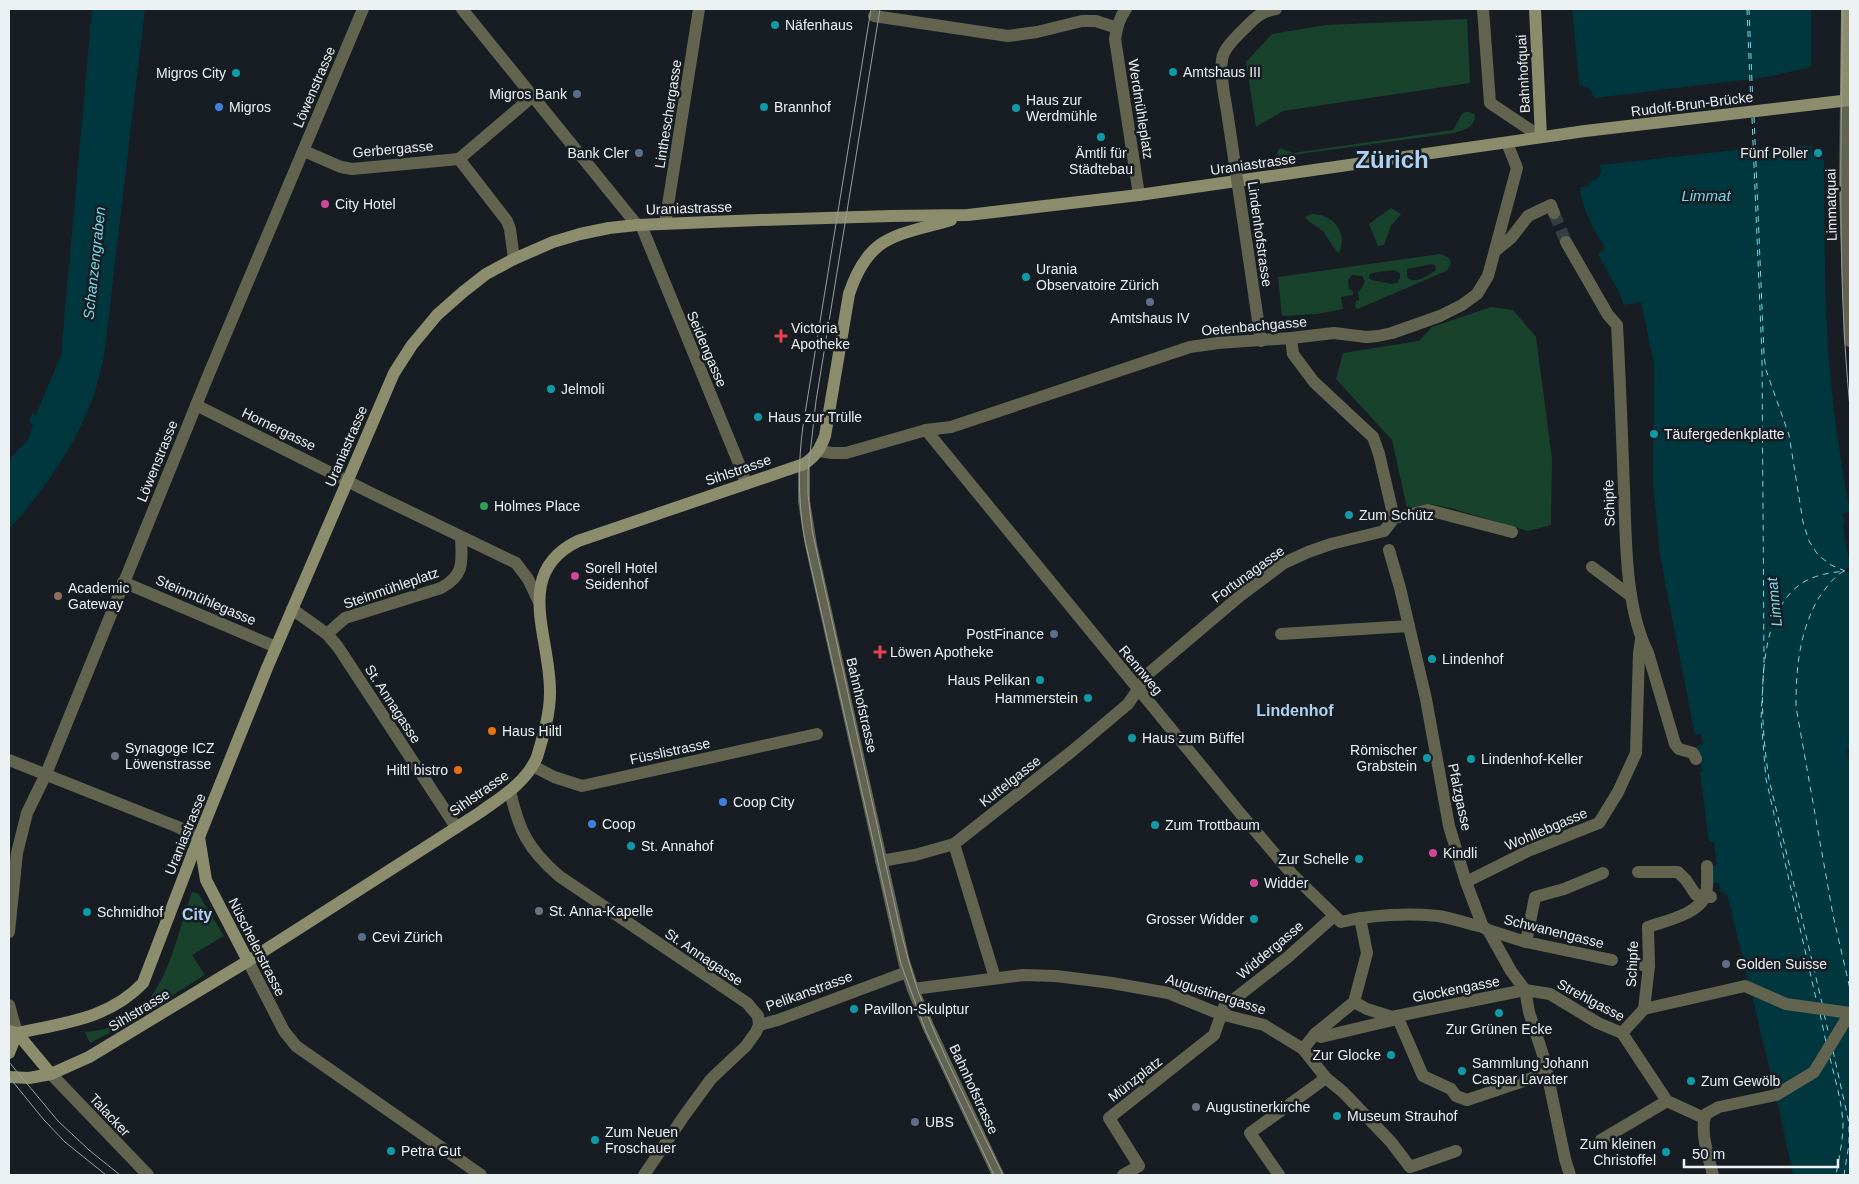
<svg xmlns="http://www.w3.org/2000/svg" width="1859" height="1184" font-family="Arial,sans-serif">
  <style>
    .green { fill: #18422c; fill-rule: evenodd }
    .water { fill: #00363d }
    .pier { fill: #171d22 }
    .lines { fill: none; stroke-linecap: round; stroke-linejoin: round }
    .ferry { stroke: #75d9ea; stroke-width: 1; stroke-dasharray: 6 5; stroke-linecap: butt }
    .street-tunnel { stroke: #373d42; stroke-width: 12; stroke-dasharray: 12 6; stroke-linecap: butt }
    .street { stroke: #636450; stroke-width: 12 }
    .secondary { stroke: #8b8d6d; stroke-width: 12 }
    .tram { stroke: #979da1; stroke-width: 1 }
    .street-bridge { stroke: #636450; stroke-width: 12 }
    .culture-dot { fill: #0f9aa8; stroke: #171d22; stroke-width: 2 }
    .service-dot { fill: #5c6f8a; stroke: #171d22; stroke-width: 2 }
    .shop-dot { fill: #3f7fe0; stroke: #171d22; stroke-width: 2 }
    .hotel-dot { fill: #d1479c; stroke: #171d22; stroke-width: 2 }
    .health-dot { fill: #e0444e; stroke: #171d22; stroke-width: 2 }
    .leisure-dot { fill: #2e9e5b; stroke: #171d22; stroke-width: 2 }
    .education-dot { fill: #8d6e63; stroke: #171d22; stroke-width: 2 }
    .food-dot { fill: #e8710a; stroke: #171d22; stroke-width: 2 }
    .worship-dot { fill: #6b7280; stroke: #171d22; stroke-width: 2 }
    .labels { text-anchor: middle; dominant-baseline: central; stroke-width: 5; stroke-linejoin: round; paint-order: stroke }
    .poi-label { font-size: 14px; fill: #ecf1f4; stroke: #171d22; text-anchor: start }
    .street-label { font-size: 14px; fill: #ecf1f4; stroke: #171d22 }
    .water-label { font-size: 15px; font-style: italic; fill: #75d9ea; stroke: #171d22 }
    .quarter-label { font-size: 16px; font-weight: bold; fill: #aed2f3; stroke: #171d22 }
    .town-label { font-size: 24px; font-weight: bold; fill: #aed2f3; stroke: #171d22 }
  </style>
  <rect width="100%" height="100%" fill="#171d22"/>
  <g class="green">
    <polygon points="1467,19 1470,83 1283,111 1256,127 1246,62 1272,34 1326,25"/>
    <path d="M1465,112H1470L1475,115C1474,129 1465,129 1454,133L1278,157L1277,153L1280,148L1293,153L1453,130L1462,114Z"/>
    <polygon points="1391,208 1401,214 1391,226 1384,245 1378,246 1369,224"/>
    <path d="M1312,214C1332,214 1349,232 1339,253L1336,251L1323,231L1306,219L1305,217Z"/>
    <path d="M1440,254C1450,256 1455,263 1446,271L1358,309L1355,307L1356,301L1359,300L1358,292L1362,288L1365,282L1362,276L1352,275L1348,280L1349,289L1353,291V295L1341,297L1343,309L1317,314L1282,316L1278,277ZM1432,264L1435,265L1436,269L1435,271C1426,276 1415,285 1407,277V269ZM1394,270L1400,273V278L1397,283L1391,284L1372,280L1369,278V275L1372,273Z"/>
    <polygon points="1491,307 1513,310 1536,337 1552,459 1551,525 1528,531 1454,509 1431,504 1407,508 1392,440 1336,379 1343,353 1419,341 1432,327"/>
    <path d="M192,892L198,893L224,936L192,955L205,975L122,1026L90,1043L85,1032C163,1027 171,952 192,892Z"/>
  </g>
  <g class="water">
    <path d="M92,9H145L104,356C100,373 96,391 89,408C71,452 41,494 9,529V460L29,438L33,425L29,422L32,413L36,415L37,412L61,355Z"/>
    <path d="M1572,9H1811V67L1808,105L1812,150L1818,158L1824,160C1825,224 1824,287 1828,350C1832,404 1840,458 1850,512L1843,513L1845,523L1843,524L1850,567L1844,569L1845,572H1850V749L1847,750L1850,768V1175H1793L1776,1095L1727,894L1721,892L1719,883H1713L1711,867L1717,865L1714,842H1709L1700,772H1702L1697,746L1703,744L1701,734L1695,735L1660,556L1653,482L1654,364L1641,302L1624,305L1617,289L1598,254L1605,249C1594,228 1582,211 1580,187L1589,186Z"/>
  </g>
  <polygon class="pier" points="1811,67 1811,146 1771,146 1600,165 1601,172 1599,176 1595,180 1589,182 1578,85 1587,87 1591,91 1594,98 1767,77"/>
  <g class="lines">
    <g class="ferry">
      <polyline points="1747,9 1751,107"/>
      <polyline points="1749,9 1753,106"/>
      <path d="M1754,117L1764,355L1766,370L1789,435L1803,522L1809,541L1818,555L1831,565L1845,571C1828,573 1812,575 1798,586C1752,621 1761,728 1769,779L1822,1003"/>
      <polyline points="1752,118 1762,356 1764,661 1761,719 1766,779 1817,1003"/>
      <path d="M1844,571C1833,577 1825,589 1818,599C1799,633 1796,669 1796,707L1833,915L1850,989"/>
      <polyline points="1820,1014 1826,1042"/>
      <polyline points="1824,1014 1829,1035"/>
      <polyline points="1833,1051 1849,1123 1849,1144 1844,1175"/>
      <path d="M1830,1058C1835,1079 1842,1102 1843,1124C1843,1141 1839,1158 1836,1175"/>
    </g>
    <polyline class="street-tunnel" points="1554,213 1566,242"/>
    <g class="street">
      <polyline points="462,9 637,225"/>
      <path d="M1126,9C1119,18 1117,28 1115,39L1139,195"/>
      <polyline points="1483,9 1490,103 1541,137"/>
      <polyline points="874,16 1008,36 1037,32 1082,21 1096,21 1117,28"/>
      <polyline points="1846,100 1845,191 1850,341"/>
      <path d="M1228,118C1226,103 1217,66 1224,53C1228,44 1237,36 1244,29C1254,19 1261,11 1276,9"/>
      <polyline points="304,151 341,167 352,169 459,159 533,96"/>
      <polyline points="459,159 507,221 510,229 514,259"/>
      <polyline points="665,224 699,9"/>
      <polyline points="641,225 742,471 746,484"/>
      <path d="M1566,242L1608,315L1617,325C1620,380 1622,434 1624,489C1626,540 1625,607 1648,653L1675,744L1679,749L1693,753L1696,759"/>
      <polyline points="1247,246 1261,341"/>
      <polyline points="1495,251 1511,238 1528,216 1551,205 1554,213"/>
      <polyline points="1291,338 1293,354 1314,382 1373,437 1379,454 1394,518"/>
      <polyline points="196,405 373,494 516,563 528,579 538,600"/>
      <path d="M926,430L1240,813L1292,874L1341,922C1372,915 1405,913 1438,916C1453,918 1468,924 1483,927L1488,930L1511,971L1525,990L1529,1012L1544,1058L1565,1159L1570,1175"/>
      <polyline points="819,451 832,453 846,453 926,430 951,427 1190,347 1218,343 1291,338 1334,333 1366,337 1378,336 1392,333 1440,316 1462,305 1477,294 1488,276 1517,168 1507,143"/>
      <polyline points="804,464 804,501 811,545 904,962 913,989 928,1026 998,1175"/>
      <polyline points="1389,550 1400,588 1426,699 1449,826 1466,882 1483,927"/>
      <polyline points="1592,567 1631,596"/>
      <polyline points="123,582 276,647"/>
      <polyline points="292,609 327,634 338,647 456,827"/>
      <path d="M327,634L345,618L441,588C465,575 462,562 461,537"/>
      <polyline points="1281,634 1409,626"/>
      <polyline points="9,760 178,827 199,837"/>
      <polyline points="533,766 554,777 582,786 817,734"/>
      <path d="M510,791C519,831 528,849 559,876L747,1003L758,1016L759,1025L756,1032L746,1046L711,1079L684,1116L644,1175"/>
      <polyline points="954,844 995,978"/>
      <polyline points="881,861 915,855 954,844 1071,752 1128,704 1149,673 1240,596 1284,563 1308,552 1331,544 1384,531 1394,518 1428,510 1512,532"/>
      <polyline points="1638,872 1678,872 1686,880 1696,895 1711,897"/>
      <polyline points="1466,882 1528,851 1599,823 1618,792 1636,753 1639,653 1641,640"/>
      <polyline points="1488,930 1526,942 1612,960"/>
      <polyline points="9,932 17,853 27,813 46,774 208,376 363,9"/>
      <polyline points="1526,942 1535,897 1564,889 1603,873"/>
      <polyline points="248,961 284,1031 296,1046 481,1175"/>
      <polyline points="1637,964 1649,966"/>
      <polyline points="913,989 1023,975 1056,976 1112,983 1168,993 1220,1014 1264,1025 1303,1049 1326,1078 1343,1092 1391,1142 1410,1167 1456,1151"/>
      <polyline points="1354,1002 1367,1009 1392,1017"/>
      <polyline points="9,1005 17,1033"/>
      <path d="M1644,1009L1745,986L1786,1004L1850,1013L1814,1072L1776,1095L1719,1107L1706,1114C1699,1130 1709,1158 1713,1175"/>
      <polyline points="1397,1016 1423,1076 1451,1089 1456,1096 1467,1100 1547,1073"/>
      <polyline points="759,1025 778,1020 907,972"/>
      <path d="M1622,1033L1644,1009L1649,966L1648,927C1665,921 1700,914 1706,894C1708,886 1707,875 1707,866"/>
      <polyline points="1315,1034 1354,1002 1367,953 1360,918"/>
      <polyline points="1303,1049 1315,1034 1321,1037 1393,1020 1392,1017 1525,990 1550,994 1598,1023 1622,1033 1667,1101 1704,1118"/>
      <polyline points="51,1074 148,1175"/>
      <polyline points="1601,1140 1667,1101"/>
      <polyline points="1123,1175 1139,1166 1109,1118 1214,1035 1224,1007 1288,957 1334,916"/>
      <polyline points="1279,1175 1250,1133 1326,1078"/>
    </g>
    <g class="secondary">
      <polyline points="1535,9 1541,137"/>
      <polyline points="1846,100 1847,9"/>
      <polyline points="199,837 206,880 248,961"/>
      <path d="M9,1031L17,1033C63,1023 109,1019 143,983L199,837L267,668L394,373L412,345L437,315L463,292L486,274L514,259L553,242L580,234L609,228L637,225L759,220L891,216L968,215L1139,195L1585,131L1850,100"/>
      <polyline points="17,1033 51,1074"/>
      <polyline points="9,1053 17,1033"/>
      <path d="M9,1077L29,1078L51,1074L89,1057L248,961L479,813C501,797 526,783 537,757C543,737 550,714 550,693C551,637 512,573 578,541L804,464C816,456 820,449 825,436L849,294C869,234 896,236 951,220"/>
    </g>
    <g class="tram">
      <path d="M871,9L803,426C798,463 798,499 804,536L901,964L925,1029L994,1175"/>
      <path d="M880,9L816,401L808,472V494L812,530L898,920C904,944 910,968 918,991C941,1053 974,1115 1003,1175"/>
      <path d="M1843,9C1841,142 1837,276 1850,408"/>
      <polyline points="9,1062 58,1121 89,1150 120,1175"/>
      <polyline points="9,1077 44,1120 65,1142 106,1175"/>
    </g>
    <polyline class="street-bridge" points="1228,118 1247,246"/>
  </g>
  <g class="culture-dot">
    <circle cx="775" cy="25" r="5"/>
    <circle cx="1173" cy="72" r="5"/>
    <circle cx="236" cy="73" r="5"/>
    <circle cx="764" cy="107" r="5"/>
    <circle cx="1016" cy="108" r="5"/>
    <circle cx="1101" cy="137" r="5"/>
    <circle cx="1818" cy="153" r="5"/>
    <circle cx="1026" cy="277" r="5"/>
    <circle cx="551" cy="389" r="5"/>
    <circle cx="758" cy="417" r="5"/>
    <circle cx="1654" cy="434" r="5"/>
    <circle cx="1349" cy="515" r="5"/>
    <circle cx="1432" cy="659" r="5"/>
    <circle cx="1040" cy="680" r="5"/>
    <circle cx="1088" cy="698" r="5"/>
    <circle cx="1132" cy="738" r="5"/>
    <circle cx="1427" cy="758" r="5"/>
    <circle cx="1471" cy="759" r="5"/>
    <circle cx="1155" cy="825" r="5"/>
    <circle cx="631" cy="846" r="5"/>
    <circle cx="1359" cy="859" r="5"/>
    <circle cx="87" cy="912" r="5"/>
    <circle cx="1254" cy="919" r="5"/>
    <circle cx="854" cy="1009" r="5"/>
    <circle cx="1499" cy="1013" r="5"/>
    <circle cx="1391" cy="1055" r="5"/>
    <circle cx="1462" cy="1071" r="5"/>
    <circle cx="1691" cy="1081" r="5"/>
    <circle cx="1337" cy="1116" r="5"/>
    <circle cx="595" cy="1140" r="5"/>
    <circle cx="391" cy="1151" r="5"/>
    <circle cx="1666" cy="1152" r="5"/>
  </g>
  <g class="service-dot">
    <circle cx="577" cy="94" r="5"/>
    <circle cx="639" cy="153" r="5"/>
    <circle cx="1150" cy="302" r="5"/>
    <circle cx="1054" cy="634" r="5"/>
    <circle cx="362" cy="937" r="5"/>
    <circle cx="1726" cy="964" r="5"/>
    <circle cx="915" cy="1122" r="5"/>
  </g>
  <g class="shop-dot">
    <circle cx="219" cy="107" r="5"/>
    <circle cx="723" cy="802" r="5"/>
    <circle cx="592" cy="824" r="5"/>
  </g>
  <g class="hotel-dot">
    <circle cx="325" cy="204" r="5"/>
    <circle cx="575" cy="576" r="5"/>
    <circle cx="1433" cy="853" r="5"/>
    <circle cx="1254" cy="883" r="5"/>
  </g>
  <g class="health-dot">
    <path d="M778.5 328.5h5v5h5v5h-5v5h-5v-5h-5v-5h5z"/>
    <path d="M877.5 644.5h5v5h5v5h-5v5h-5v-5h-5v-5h5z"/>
  </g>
  <circle class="leisure-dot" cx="484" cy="506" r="5"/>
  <circle class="education-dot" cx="58" cy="596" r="5"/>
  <g class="food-dot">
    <circle cx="492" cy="731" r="5"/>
    <circle cx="458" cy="770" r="5"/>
  </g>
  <g class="worship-dot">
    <circle cx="115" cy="756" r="5"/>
    <circle cx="539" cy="911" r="5"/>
    <circle cx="1196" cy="1107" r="5"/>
  </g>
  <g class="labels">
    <g class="poi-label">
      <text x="785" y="25">Näfenhaus</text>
      <text x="1183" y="72">Amtshaus III</text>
      <text x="226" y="73" text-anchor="end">Migros City</text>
      <text x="567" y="94" text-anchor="end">Migros Bank</text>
      <text x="1026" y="100">Haus zur<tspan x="1026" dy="16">Werdmühle</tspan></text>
      <text x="229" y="107">Migros</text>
      <text x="774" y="107">Brannhof</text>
      <text x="629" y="153" text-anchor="end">Bank Cler</text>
      <text x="1101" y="153" text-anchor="middle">Ämtli für<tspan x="1101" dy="16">Städtebau</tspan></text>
      <text x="1808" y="153" text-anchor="end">Fünf Poller</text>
      <text x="335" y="204">City Hotel</text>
      <text x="1036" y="269">Urania<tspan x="1036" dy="16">Observatoire Zürich</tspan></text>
      <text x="1150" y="318" text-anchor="middle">Amtshaus IV</text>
      <text x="791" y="328">Victoria<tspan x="791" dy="16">Apotheke</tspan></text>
      <text x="561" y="389">Jelmoli</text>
      <text x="768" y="417">Haus zur Trülle</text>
      <text x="1664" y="434">Täufergedenkplatte</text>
      <text x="494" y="506">Holmes Place</text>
      <text x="1359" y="515">Zum Schütz</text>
      <text x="585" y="568">Sorell Hotel<tspan x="585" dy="16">Seidenhof</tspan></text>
      <text x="68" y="588">Academic<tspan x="68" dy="16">Gateway</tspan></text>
      <text x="1044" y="634" text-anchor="end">PostFinance</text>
      <text x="890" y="652">Löwen Apotheke</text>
      <text x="1442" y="659">Lindenhof</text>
      <text x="1030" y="680" text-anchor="end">Haus Pelikan</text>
      <text x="1078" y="698" text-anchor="end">Hammerstein</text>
      <text x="502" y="731">Haus Hiltl</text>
      <text x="1142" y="738">Haus zum Büffel</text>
      <text x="125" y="748">Synagoge ICZ<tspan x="125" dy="16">Löwenstrasse</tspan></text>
      <text x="1417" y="750" text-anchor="end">Römischer<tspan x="1417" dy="16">Grabstein</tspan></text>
      <text x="1481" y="759">Lindenhof-Keller</text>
      <text x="448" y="770" text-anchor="end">Hiltl bistro</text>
      <text x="733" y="802">Coop City</text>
      <text x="602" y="824">Coop</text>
      <text x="1165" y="825">Zum Trottbaum</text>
      <text x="641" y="846">St. Annahof</text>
      <text x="1443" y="853">Kindli</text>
      <text x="1349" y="859" text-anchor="end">Zur Schelle</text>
      <text x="1264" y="883">Widder</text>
      <text x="549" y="911">St. Anna-Kapelle</text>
      <text x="97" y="912">Schmidhof</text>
      <text x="1244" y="919" text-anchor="end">Grosser Widder</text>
      <text x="372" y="937">Cevi Zürich</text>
      <text x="1736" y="964">Golden Suisse</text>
      <text x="864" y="1009">Pavillon-Skulptur</text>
      <text x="1499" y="1029" text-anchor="middle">Zur Grünen Ecke</text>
      <text x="1381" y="1055" text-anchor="end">Zur Glocke</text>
      <text x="1472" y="1063">Sammlung Johann<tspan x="1472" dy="16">Caspar Lavater</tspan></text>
      <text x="1701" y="1081">Zum Gewölb</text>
      <text x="1206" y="1107">Augustinerkirche</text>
      <text x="1347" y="1116">Museum Strauhof</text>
      <text x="925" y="1122">UBS</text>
      <text x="605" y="1132">Zum Neuen<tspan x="605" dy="16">Froschauer</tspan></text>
      <text x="1656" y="1144" text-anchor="end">Zum kleinen<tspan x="1656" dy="16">Christoffel</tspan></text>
      <text x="401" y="1151">Petra Gut</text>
    </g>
    <g class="street-label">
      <text transform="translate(1523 74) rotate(-93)">Bahnhofquai</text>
      <text transform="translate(314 87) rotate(-67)">Löwenstrasse</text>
      <text transform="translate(1692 104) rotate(-7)">Rudolf-Brun-Brücke</text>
      <text transform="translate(1141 109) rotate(81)">Werdmühleplatz</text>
      <text transform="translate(668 114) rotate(-81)">Lintheschergasse</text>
      <text transform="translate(393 149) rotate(-5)">Gerbergasse</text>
      <text transform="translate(1253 164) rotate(-8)">Uraniastrasse</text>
      <text transform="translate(1831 205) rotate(-91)">Limmatquai</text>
      <text transform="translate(689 208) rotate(-2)">Uraniastrasse</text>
      <text transform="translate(1260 234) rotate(82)">Lindenhofstrasse</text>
      <text transform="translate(1254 326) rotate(-5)">Oetenbachgasse</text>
      <text transform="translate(707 349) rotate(67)">Seidengasse</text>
      <text transform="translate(279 429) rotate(26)">Hornergasse</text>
      <text transform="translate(346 446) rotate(-67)">Uraniastrasse</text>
      <text transform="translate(157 461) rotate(-68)">Löwenstrasse</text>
      <text transform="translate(738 470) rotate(-19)">Sihlstrasse</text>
      <text transform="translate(1609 503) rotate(-92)">Schipfe</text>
      <text transform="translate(1248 574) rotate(-36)">Fortunagasse</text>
      <text transform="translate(391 588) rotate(-19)">Steinmühleplatz</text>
      <text transform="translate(206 600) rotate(23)">Steinmühlegasse</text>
      <text transform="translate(1141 670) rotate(50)">Rennweg</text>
      <text transform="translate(393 704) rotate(57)">St. Annagasse</text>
      <text transform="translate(862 705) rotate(77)">Bahnhofstrasse</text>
      <text transform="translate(670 751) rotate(-12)">Füsslistrasse</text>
      <text transform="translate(1010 781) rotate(-38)">Kuttelgasse</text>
      <text transform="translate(479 793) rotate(-35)">Sihlstrasse</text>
      <text transform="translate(1460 797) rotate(78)">Pfalzgasse</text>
      <text transform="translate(1546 829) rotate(-23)">Wohllebgasse</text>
      <text transform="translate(185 834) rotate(-68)">Uraniastrasse</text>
      <text transform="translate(1554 931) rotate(14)">Schwanengasse</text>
      <text transform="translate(257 947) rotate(63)">Nüschelerstrasse</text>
      <text transform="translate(1270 950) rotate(-40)">Widdergasse</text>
      <text transform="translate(704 957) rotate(34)">St. Annagasse</text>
      <text transform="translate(1632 964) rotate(-87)">Schipfe</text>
      <text transform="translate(1456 989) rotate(-11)">Glockengasse</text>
      <text transform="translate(809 991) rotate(-20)">Pelikanstrasse</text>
      <text transform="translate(1216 994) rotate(18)">Augustinergasse</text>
      <text transform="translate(1591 1000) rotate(28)">Strehlgasse</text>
      <text transform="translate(139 1010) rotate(-31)">Sihlstrasse</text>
      <text transform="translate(1135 1079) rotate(-38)">Münzplatz</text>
      <text transform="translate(974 1089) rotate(65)">Bahnhofstrasse</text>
      <text transform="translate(110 1115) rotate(47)">Talacker</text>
    </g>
    <g class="water-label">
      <text x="1706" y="195">Limmat</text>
      <text transform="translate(94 263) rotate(-84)">Schanzengraben</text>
      <text transform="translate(1774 602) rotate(-96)">Limmat</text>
    </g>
    <g class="quarter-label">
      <text x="1295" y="710">Lindenhof</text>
      <text x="197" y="914">City</text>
    </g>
    <g class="town-label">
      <text x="1392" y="159">Zürich</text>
    </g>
  </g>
  <rect width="1859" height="1184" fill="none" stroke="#ecf1f4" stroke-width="20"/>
  <path d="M1684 1159v8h154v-8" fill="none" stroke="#ecf1f4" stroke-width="2.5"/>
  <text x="1692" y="1159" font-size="15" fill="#ecf1f4" stroke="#171d22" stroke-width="4" paint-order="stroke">50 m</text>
</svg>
